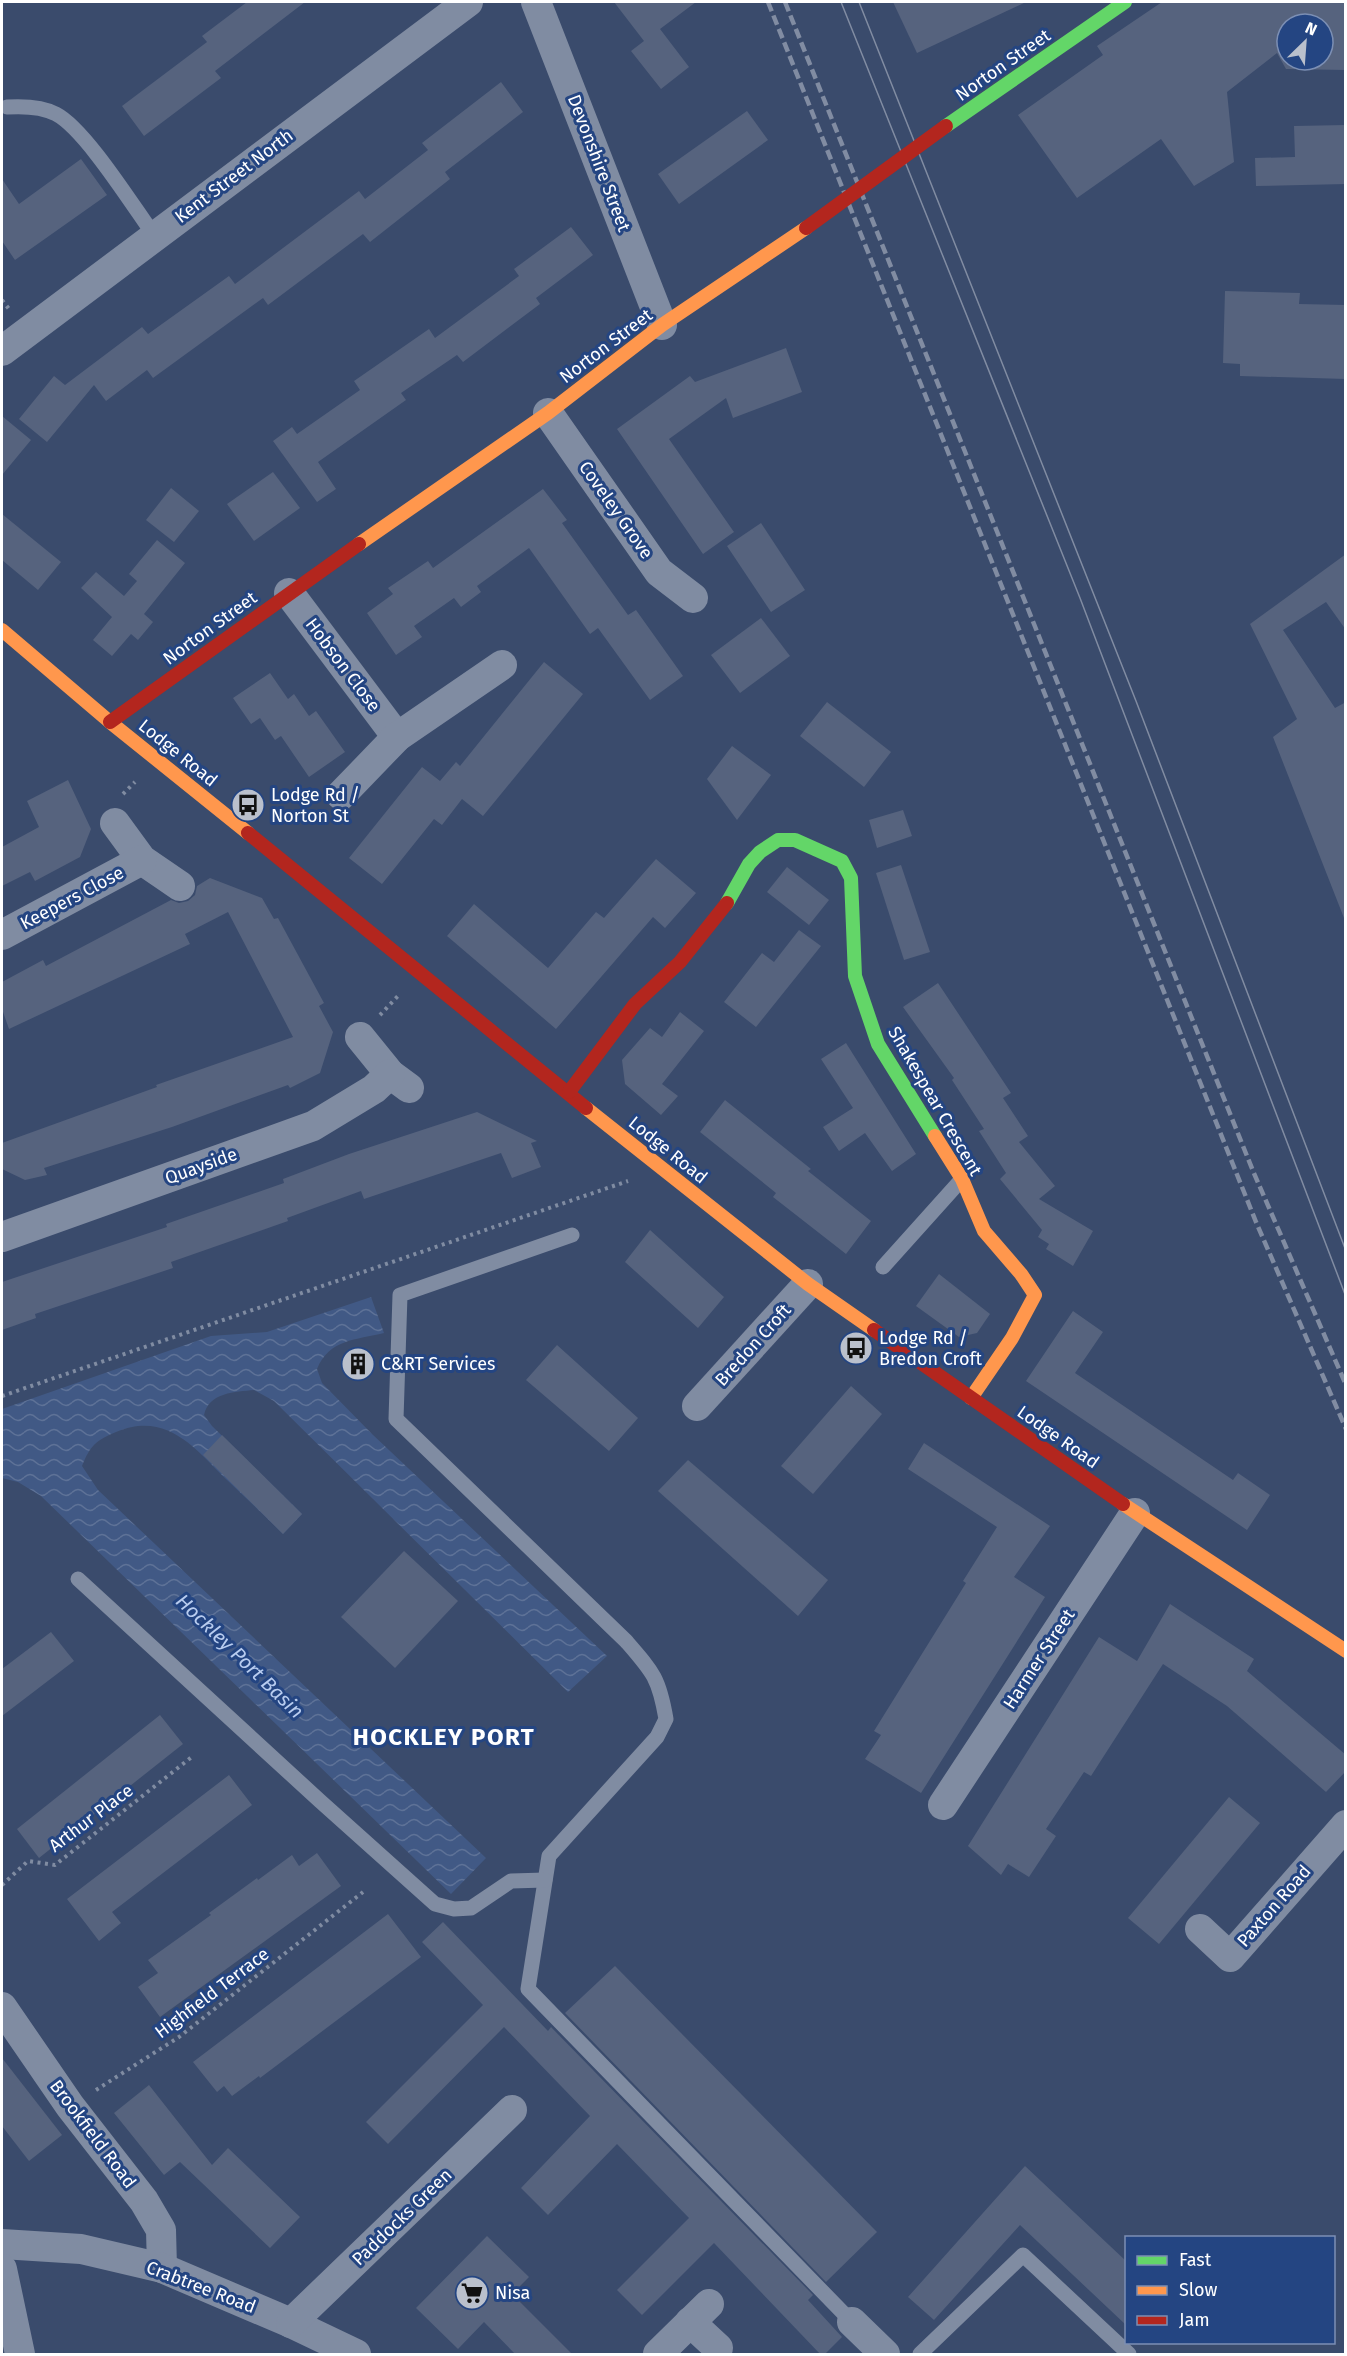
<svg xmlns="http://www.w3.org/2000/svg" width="1347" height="2356" font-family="'Fira Sans',sans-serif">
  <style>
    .water { fill: url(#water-waves) }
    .building { fill: #56637e; fill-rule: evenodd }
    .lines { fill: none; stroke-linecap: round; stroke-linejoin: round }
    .path { stroke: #808ca2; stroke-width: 4; stroke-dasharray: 3 4.5; stroke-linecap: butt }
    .lane { stroke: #808ca2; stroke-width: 15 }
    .street { stroke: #808ca2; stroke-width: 30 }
    .fast { stroke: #63d668; stroke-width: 14 }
    .slow { stroke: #ff974d; stroke-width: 14 }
    .jam { stroke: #b3261e; stroke-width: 14 }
    .tram { stroke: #818ca2; stroke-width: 1.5 }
    .rail { stroke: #818ca2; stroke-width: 4.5; stroke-dasharray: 10 4.5; stroke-linecap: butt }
    .jam-bridge { stroke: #b3261e; stroke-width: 14 }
    .labels { text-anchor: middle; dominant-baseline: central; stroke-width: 6; stroke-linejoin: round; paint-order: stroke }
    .street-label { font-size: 18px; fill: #fff; stroke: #244582 }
    .poi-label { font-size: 18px; fill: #fff; stroke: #244582; text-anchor: start }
    .water-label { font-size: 20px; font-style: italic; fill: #b8ccef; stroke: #244582 }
    .district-label { font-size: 24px; font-weight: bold; letter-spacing: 1.5px; fill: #fff; stroke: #244582 }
  </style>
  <defs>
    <pattern id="water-waves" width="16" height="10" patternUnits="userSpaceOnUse" patternTransform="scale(1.5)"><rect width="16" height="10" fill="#415985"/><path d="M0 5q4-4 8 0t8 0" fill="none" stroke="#5e7297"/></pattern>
  </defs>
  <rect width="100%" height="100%" fill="#3a4b6c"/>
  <path class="water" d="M371,1297L384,1333C356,1340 329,1339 317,1369L322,1383L372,1434L607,1656L568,1692L274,1401L254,1390C235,1392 209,1392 204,1415L212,1426L302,1514L283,1534C264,1515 245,1497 226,1479C194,1447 166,1411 116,1432C96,1440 90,1446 82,1466L98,1490L486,1858L451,1894L41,1496L18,1482L2,1478V1409L211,1336L267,1332Z"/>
  <g class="building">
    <polygon points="247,2 305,2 215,71 221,78 144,136 122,106 207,42 202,36"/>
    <polygon points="614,2 696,2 660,29 689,67 661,89 631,51 644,41"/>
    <polygon points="893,2 1026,2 917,53"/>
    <path d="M1162,2H1346V70L1286,69L1277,53L1227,92L1234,162L1194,186L1161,139L1077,198L1018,115L1103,55L1097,46ZM1287,24H1323V60H1287Z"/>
    <polygon points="501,82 523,112 445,172 450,179 370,242 363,234 268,305 263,298 153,378 147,370 106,401 94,385 47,442 19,419 54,376 65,385 142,327 148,334 229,276 235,284 359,191 365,199 428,150 422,143"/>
    <polygon points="747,111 768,140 679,204 658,174"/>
    <polygon points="1346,125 1346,184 1256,186 1255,158 1295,157 1294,126"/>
    <polygon points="81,159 107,195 15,260 2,241 2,179 19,204"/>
    <polygon points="571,227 593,255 536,298 540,304 463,362 457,355 401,393 406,400 318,462 336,489 317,502 273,441 292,427 297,434 360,390 354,381 429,329 435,338 519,276 514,269"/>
    <polygon points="1225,291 1300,293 1299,304 1346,305 1346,379 1240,376 1240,364 1223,363"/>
    <polygon points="786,348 802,392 733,418 726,398 669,439 734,532 703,554 617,429 690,376 695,382"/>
    <polygon points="2,416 31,440 2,475"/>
    <polygon points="273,472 300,508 254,541 227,504"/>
    <polygon points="171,488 199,511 174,542 146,520"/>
    <polygon points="543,489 567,520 562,523 628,615 636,610 683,676 650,700 598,628 590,634 529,548 477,586 481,592 461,607 454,598 414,626 422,637 396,655 367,613 393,594 388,588 428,561 433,568"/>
    <polygon points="2,514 61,562 38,590 2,560"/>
    <polygon points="761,523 805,590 771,612 727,546"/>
    <polygon points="157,540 185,563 144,614 153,622 138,640 131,634 112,656 93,640 112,617 81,588 96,572 124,596 137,581 129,574"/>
    <polygon points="1346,554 1346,630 1326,602 1283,630 1335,708 1346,702 1346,918 1344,918 1273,737 1297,719 1250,624"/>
    <polygon points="761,618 790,656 740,693 711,655"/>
    <polygon points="544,662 583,694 483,816 462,799 442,825 434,819 382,884 349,858 422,767 440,781 456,762 460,766"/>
    <polygon points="270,673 288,699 294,694 309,716 316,711 345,752 309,777 281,736 275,740 260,718 251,724 233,698"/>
    <polygon points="827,702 891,752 864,787 800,736"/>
    <polygon points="732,746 771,775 737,820 707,779"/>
    <polygon points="68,780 91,829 80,857 35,881 30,872 2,886 2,847 39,827 27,801"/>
    <polygon points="903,810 912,836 877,848 869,820"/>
    <polygon points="656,859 696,893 665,928 653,917 556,1029 447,936 474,904 548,968 596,912 604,918"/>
    <polygon points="901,865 930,952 904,960 876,873"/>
    <polygon points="787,867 829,900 809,925 767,892"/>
    <polygon points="210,878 262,898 274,919 278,918 324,1003 319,1006 333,1032 320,1073 290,1088 288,1085 172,1127 44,1168 47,1175 25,1180 2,1169 2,1143 157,1087 156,1085 293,1037 228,912 185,934 190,944 9,1029 2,1009 2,982 43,960 46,966 171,900 179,903 188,901 195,895 197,886"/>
    <polygon points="799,930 821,946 756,1027 724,1002 762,953 774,962"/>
    <polygon points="938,983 1011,1093 1003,1098 1028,1136 1019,1142 1055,1186 1039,1199 1093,1231 1073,1266 1046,1249 1049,1244 1038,1237 1042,1230 1000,1179 1006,1173 979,1131 984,1129 952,1080 954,1078 903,1007"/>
    <polygon points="680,1012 704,1031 662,1084 678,1096 661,1115 625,1084 622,1060 650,1028 662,1037"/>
    <polygon points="846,1043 916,1154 892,1171 865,1133 839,1151 823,1127 853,1108 821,1059"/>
    <polygon points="725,1100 811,1169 808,1171 871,1221 846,1254 773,1197 776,1193 700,1132"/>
    <polygon points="477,1112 537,1141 531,1143 541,1167 512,1178 501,1153 364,1199 361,1191 287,1218 288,1221 171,1262 173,1268 35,1314 36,1318 2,1330 2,1282 167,1227 166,1224 284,1183 283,1179 349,1154"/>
    <polygon points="650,1230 724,1297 698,1328 625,1262"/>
    <polygon points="939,1274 990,1314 977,1333 959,1337 916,1306"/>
    <polygon points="1073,1311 1103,1332 1075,1373 1233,1480 1238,1473 1270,1495 1247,1530 1026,1381"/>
    <polygon points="557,1345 638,1418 609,1451 526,1380"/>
    <polygon points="851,1386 882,1414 813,1494 781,1466"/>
    <polygon points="222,1435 302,1514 283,1534 203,1455"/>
    <polygon points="924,1443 1050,1526 1014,1577 1045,1597 921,1793 865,1759 881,1735 874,1731 966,1583 963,1581 997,1527 908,1469"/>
    <polygon points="688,1460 828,1580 798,1616 658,1491"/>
    <polygon points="404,1551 458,1601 395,1668 341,1617"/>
    <polygon points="1170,1604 1254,1659 1247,1671 1346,1755 1346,1771 1326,1792 1227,1706 1163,1664 1091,1776 1084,1772 1046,1829 1056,1836 1029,1877 1008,1864 1001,1875 968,1846 1099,1637 1137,1661"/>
    <polygon points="51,1632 74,1661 2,1716 2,1669"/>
    <polygon points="160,1715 183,1744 39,1858 17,1829"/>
    <polygon points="229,1775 252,1805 112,1912 121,1923 99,1941 67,1899"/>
    <polygon points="1229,1797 1260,1823 1159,1944 1128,1918"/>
    <polygon points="317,1853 341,1886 160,2017 138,1987 158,1973 148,1960 211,1915 209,1913 257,1878 258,1880 292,1855 299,1866"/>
    <polygon points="388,1914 421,1957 260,2078 259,2076 232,2096 224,2086 217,2092 193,2062"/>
    <polygon points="443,1922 548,2031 551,2027 813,2295 808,2300 842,2337 824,2355 821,2355 714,2243 642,2315 617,2290 689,2218 617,2144 548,2215 521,2188 590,2116 504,2027 388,2144 366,2122 483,2005 422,1942"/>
    <polygon points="615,1966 877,2232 826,2282 565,2013"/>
    <polygon points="2,2058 62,2135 29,2161 2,2126"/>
    <polygon points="149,2085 212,2165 228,2148 300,2217 270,2248 180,2162 164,2175 114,2113"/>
    <polygon points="1025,2166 1126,2261 1126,2325 1020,2225 934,2320 908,2297"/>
    <polygon points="487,2236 529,2277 512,2294 573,2355 516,2355 484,2322 458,2349 416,2308"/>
  </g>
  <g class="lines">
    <g class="path">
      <polyline points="2,300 9,309"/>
      <polyline points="123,794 135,782"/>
      <polyline points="380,1015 398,996"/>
      <polyline points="2,1396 628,1181"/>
      <polyline points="2,1885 28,1861 55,1865 193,1756"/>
      <polyline points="96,2090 179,2037 363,1892"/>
    </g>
    <g class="lane">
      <path d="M7,107C23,106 41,106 56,114C85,129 133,206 154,235"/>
      <path d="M572,1235L400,1295L396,1419L626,1641C653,1672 659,1678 666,1719L657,1737L549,1856L528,1989L852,2322"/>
      <polyline points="883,1267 962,1179"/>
      <polyline points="78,1579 320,1801 435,1904 454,1909 471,1908 511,1881 545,1880"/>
      <polyline points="920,2354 1023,2255 1129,2354"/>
    </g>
    <g class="street">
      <polyline points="536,2 662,325"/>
      <polyline points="2,351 468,2"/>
      <polyline points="548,413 659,572 693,598"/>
      <polyline points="289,593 397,737"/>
      <polyline points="341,795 397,737 502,665"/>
      <polyline points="115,823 142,860 180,886"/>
      <polyline points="2,935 142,860"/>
      <polyline points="360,1037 390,1074 409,1088"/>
      <polyline points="2,1237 313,1126 374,1089 390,1074"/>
      <polyline points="697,1406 808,1284"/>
      <polyline points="943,1805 1135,1513"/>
      <polyline points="1200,1929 1230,1957 1346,1825"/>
      <polyline points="2,2007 70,2106 144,2201 161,2230 162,2268"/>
      <polyline points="2,2244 81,2249 162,2268 291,2323 356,2354"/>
      <polyline points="2,2269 20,2354"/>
      <polyline points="690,2322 718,2348"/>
      <polyline points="852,2322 885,2354"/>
      <polyline points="291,2323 512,2110"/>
      <polyline points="658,2354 709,2304"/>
    </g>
    <g class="fast">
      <polyline points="946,126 1125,2"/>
      <polyline points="727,903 749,864 760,852 778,840 795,840 842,861 851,878 855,976 878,1044 935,1136"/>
    </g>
    <g class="slow">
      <polyline points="359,544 548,413 662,325 806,228"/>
      <polyline points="2,630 110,722 248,833"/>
      <polyline points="586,1108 808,1284 874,1330"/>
      <polyline points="935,1136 962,1179 984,1231 1021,1274 1035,1295 1012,1338 971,1398"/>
      <polyline points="1123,1504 1346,1651"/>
    </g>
    <g class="jam">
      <polyline points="110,722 359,544"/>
      <polyline points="248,833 586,1108"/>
      <polyline points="569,1092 635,1004 680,962 727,903"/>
      <polyline points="874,1330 1123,1504"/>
    </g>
    <g class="tram">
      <polyline points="841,2 1080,598 1346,1297"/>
      <polyline points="859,2 1136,701 1346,1251"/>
    </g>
    <g class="rail">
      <polyline points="768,2 1256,1222 1346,1429"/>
      <polyline points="785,2 1253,1171 1346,1385"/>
    </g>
    <polyline class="jam-bridge" points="806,228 946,126"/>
  </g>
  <defs>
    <g id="bus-disc" transform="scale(1.725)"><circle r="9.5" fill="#bac0cc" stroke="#244582"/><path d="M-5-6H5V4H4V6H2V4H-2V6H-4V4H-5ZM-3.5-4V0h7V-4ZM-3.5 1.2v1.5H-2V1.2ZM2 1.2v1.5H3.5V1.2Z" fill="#111"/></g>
    <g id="building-disc" transform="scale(1.725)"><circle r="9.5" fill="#bac0cc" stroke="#244582"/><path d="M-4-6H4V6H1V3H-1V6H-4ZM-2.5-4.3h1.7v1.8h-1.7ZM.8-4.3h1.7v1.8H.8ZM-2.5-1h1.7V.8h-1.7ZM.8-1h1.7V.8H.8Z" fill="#111"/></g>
    <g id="supermarket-disc" transform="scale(1.725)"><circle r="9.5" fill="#bac0cc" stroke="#244582"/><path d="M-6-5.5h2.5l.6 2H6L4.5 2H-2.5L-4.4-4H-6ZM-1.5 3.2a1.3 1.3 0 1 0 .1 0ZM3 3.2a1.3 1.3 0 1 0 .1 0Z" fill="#111"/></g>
  </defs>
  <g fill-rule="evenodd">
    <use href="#bus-disc" x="248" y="805"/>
    <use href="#bus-disc" x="856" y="1348"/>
    <use href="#building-disc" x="358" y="1364"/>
    <use href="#supermarket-disc" x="472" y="2293"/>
  </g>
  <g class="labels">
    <g class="street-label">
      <text transform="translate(1003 65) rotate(-35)">Norton Street</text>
      <text transform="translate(599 163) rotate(69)">Devonshire Street</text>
      <text transform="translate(234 176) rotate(-37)">Kent Street North</text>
      <text transform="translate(606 346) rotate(-37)">Norton Street</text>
      <text transform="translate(616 510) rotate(55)">Coveley Grove</text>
      <text transform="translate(210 628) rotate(-36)">Norton Street</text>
      <text transform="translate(343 665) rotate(53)">Hobson Close</text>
      <text transform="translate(178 753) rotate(39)">Lodge Road</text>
      <text transform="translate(72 898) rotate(-28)">Keepers Close</text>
      <text transform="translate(935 1101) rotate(60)">Shakespear Crescent</text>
      <text transform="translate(668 1150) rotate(39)">Lodge Road</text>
      <text transform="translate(201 1166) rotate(-20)">Quayside</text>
      <text transform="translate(753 1345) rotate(-48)">Bredon Croft</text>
      <text transform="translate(1058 1437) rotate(35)">Lodge Road</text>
      <text transform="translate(1039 1659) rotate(-57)">Harmer Street</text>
      <text transform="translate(91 1818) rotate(-37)">Arthur Place</text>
      <text transform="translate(1274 1906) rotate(-49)">Paxton Road</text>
      <text transform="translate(212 1993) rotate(-37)">Highfield Terrace</text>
      <text transform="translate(93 2134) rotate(53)">Brookfield Road</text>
      <text transform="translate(402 2217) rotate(-44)">Paddocks Green</text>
      <text transform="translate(201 2287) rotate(21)">Crabtree Road</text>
    </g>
    <g class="poi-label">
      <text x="271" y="795">Lodge Rd /<tspan x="271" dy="21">Norton St</tspan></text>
      <text x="879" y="1338">Lodge Rd /<tspan x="879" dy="21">Bredon Croft</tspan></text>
      <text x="381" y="1364">C&amp;RT Services</text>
      <text x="495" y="2293">Nisa</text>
    </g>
    <g class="water-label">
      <text transform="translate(240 1656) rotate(44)">Hockley Port Basin</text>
    </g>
    <g class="district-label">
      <text x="444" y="1737">HOCKLEY PORT</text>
    </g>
  </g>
  <rect width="1347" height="2356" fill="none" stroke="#ffffff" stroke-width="6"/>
  <rect x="1125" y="2236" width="210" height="108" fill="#244582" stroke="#7c8fb4" stroke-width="1.5"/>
  <rect x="1137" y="2256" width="30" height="9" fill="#63d668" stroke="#7c8fb4" stroke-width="1.5"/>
  <text x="1179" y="2266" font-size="18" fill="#ffffff">Fast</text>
  <rect x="1137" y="2286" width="30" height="9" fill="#ff974d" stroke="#7c8fb4" stroke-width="1.5"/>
  <text x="1179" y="2296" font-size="18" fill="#ffffff">Slow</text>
  <rect x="1137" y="2316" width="30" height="9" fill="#b3261e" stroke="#7c8fb4" stroke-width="1.5"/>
  <text x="1179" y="2326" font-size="18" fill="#ffffff">Jam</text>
  <g transform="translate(1305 42) rotate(25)"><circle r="28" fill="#244582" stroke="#7c8fb4" stroke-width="1.5"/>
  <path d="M0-4.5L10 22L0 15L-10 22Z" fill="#bac0cc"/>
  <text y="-9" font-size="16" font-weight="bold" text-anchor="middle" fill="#ffffff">N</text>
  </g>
</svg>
